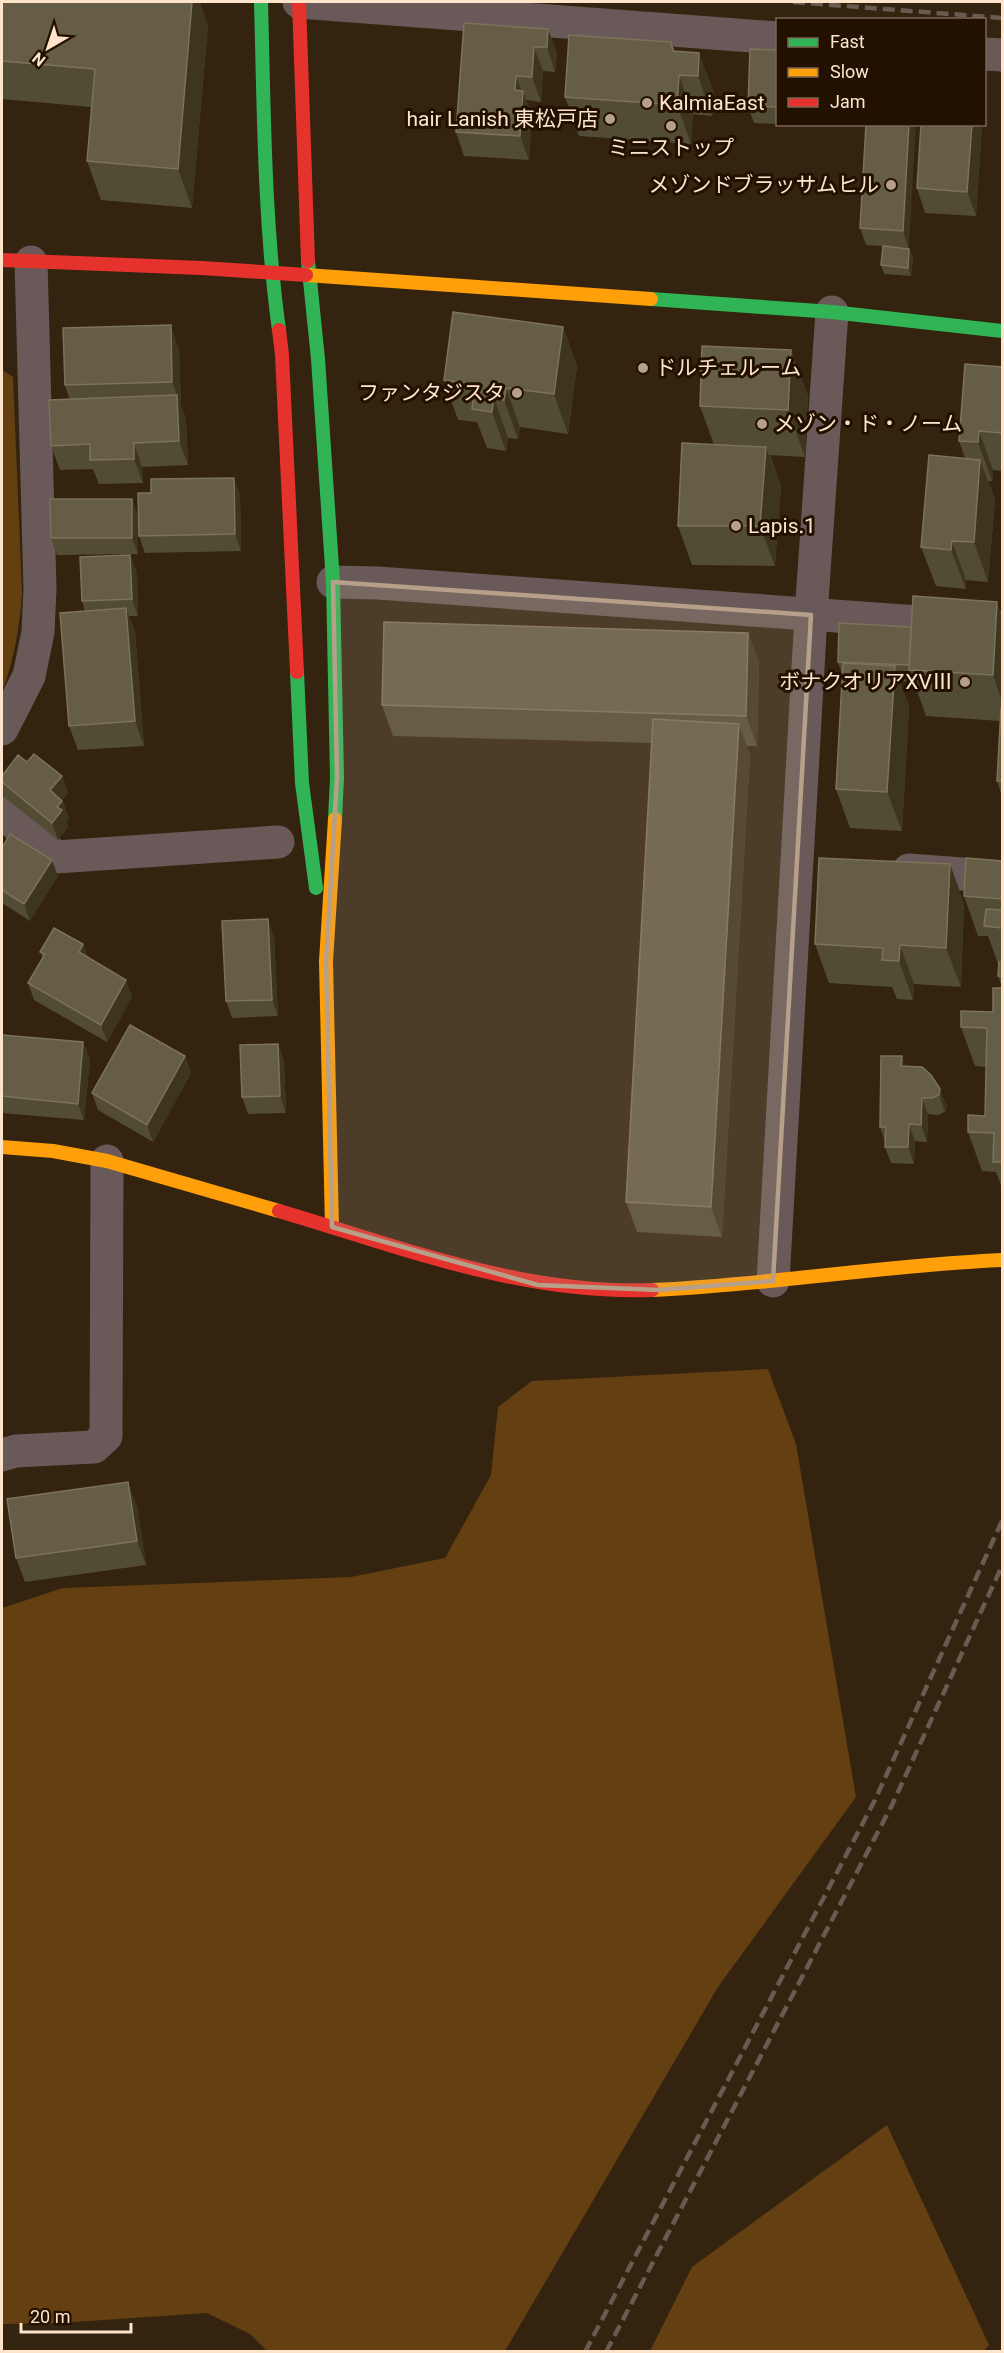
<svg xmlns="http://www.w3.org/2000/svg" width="1004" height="2353" font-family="Roboto,'Noto Sans JP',sans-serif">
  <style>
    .green { fill: #643f12 }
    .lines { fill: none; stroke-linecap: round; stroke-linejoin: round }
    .street { stroke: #6a5959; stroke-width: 33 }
    .fast { stroke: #30b455; stroke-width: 14 }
    .slow { stroke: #ff9f0a; stroke-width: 14 }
    .jam { stroke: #e5322d; stroke-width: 14 }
    .rail { stroke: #6a5a51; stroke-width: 4.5; stroke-dasharray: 12 6; stroke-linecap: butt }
    .wall { fill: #534c35 }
    .shaded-wall { fill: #3e351f }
    .building { fill: #655d45; stroke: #7d725a; stroke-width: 1.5 }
    .marked { fill: #b7a089; fill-opacity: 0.2; stroke: #b7a089; stroke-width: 4.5; stroke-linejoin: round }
    .poi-dot { fill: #b7a089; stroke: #221000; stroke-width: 2 }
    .labels { text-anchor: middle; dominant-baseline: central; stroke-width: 6; stroke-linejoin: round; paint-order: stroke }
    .poi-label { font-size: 21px; fill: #fee4cb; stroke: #221000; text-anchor: start }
  </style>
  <rect width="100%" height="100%" fill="#33230f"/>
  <g class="green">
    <path d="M2,370L13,377L22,592C20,627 14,659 2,692Z"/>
    <polygon points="768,1369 796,1444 856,1797 718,1987 505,2351 267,2351 250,2334 207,2313 59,2323 2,2324 2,1608 63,1588 351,1577 445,1558 491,1475 498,1407 532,1381"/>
    <polygon points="887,2125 989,2345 984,2351 650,2351 692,2267"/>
  </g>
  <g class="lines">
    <g class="street">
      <polyline points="299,2 778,38"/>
      <polyline points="984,54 1002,55"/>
      <polyline points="333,582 378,583 1002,628"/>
      <polyline points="2,729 29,676 38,632 40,589 31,262"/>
      <polyline points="2,813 56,857 278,842"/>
      <polyline points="909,870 1002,877"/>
      <polyline points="773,1281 811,615 832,312"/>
      <polyline points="2,1455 16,1451 94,1447 106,1436 107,1161"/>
    </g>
    <g class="fast">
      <path d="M261,2C264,112 264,221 279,330"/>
      <polyline points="308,261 318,359 333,582 337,778 335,819"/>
      <polyline points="651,299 832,312 1002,331"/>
      <polyline points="297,672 302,783 316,888"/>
    </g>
    <g class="slow">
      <polyline points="306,275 651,299"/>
      <polyline points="2,1147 53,1151 107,1161 279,1211"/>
      <polyline points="332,1227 326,961 335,819"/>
      <path d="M652,1290C769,1285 885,1265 1002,1260"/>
    </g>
    <g class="jam">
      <polyline points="299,2 308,261"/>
      <polyline points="2,260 202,268 306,275"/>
      <polyline points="279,330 282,355 297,672"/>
      <path d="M279,1211C401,1247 522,1295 652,1290"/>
    </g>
    <g class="rail">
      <polyline points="793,2 1002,18"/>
      <polyline points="585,2352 875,1800 1002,1521"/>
      <polyline points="606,2352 892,1805 1002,1566"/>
    </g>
  </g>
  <g class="wall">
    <polygon points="2,2 208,25 192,208 101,200 87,161 91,107 2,99"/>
    <polygon points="548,29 557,53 555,72 543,71 541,102 526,100 532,115 529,160 464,156 456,132"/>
    <polygon points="671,42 675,51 714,92 712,116 693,114 691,144 579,136 565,97"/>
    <polygon points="777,50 777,124 754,123 748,106"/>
    <polygon points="866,124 909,248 866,245 860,228"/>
    <polygon points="982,124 976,216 925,213 917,188"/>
    <polygon points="909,249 913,257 911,276 884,274 881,265"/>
    <polygon points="563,327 577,366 568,434 520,427 518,439 508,438 506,451 487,448 477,422 458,420 444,380"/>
    <polygon points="179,350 181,406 186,419 188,465 142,467 143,483 99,484 93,469 60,470 51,446 70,400 65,385"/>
    <polygon points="791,350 808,396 805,457 770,455 781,486 775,566 692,565 678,526 714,445 700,406"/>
    <polygon points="1002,367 1002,471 993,470 992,481 988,481 995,499 988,582 966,580 966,589 936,586 921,547 965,458 959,441"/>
    <polygon points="151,493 240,494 241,551 145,553 139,536"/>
    <polygon points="132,499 138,516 138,554 57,555 51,538"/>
    <polygon points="130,555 137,572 138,616 129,616 135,632 144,746 78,750 69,726 85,611 82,601"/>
    <polygon points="1002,617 1002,796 997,781 1000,721 926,716 914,682 900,681 909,706 902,831 850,828 836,789 842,674 838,662 912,629"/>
    <polygon points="748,633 759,663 757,746 746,746 750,755 722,1237 637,1232 626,1202 652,743 393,736 382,705"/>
    <polygon points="2,776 62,776 68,793 62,800 69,818 66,821 68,827 58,840 4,797 2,789"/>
    <polygon points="2,842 3,846 58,876 30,921 2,903"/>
    <polygon points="1002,861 1002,987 998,976 999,966 988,936 978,936 964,896"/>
    <polygon points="964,903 961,987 914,984 913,1000 897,999 892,987 829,983 815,944"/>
    <polygon points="274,936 278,1016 232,1018 226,1001"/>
    <polygon points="83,944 88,958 132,997 107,1042 34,1000 28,983 43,958 40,952"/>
    <polygon points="1002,988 1002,1188 996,1172 982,1171 968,1132 985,1116 986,1067 975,1066 961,1027 993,1012"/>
    <polygon points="2,1035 83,1042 90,1059 84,1120 2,1113"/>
    <polygon points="278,1044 284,1061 286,1113 248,1114 242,1097"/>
    <polygon points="185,1056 191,1073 153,1142 98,1110 92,1093"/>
    <polygon points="902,1056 905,1066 922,1067 947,1106 945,1112 938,1115 928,1114 927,1142 915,1141 914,1164 891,1163 885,1147 885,1142 880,1127"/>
    <polygon points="137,1506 146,1565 25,1582 16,1558"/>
  </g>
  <g class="shaded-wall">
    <polygon points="192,2 200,2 208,25 192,208 178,169"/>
    <polygon points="548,29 557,53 555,72 547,47"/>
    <polygon points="534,47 543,71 541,102 532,77"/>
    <polygon points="699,53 714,92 712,116 698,76"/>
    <polygon points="679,75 693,114 691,144 677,105"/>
    <polygon points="516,76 523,94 523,91 532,115 529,160 520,136 515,90"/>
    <polygon points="909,124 916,124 909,248 903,231"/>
    <polygon points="972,124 982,124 976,216 967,192"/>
    <polygon points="909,249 913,257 911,276 908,268"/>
    <polygon points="171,325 179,350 181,406 172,382"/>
    <polygon points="563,327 577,366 568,434 554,394"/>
    <polygon points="791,350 808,396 805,457 788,410"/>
    <polygon points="506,388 520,427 518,439 504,400"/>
    <polygon points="177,395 186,419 188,465 179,441"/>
    <polygon points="494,398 508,438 506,451 492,412"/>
    <polygon points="979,431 993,470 992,481 978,442"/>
    <polygon points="134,443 142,467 143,483 134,459"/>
    <polygon points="766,447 781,486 775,566 760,526"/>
    <polygon points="980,460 995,499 988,582 974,542"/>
    <polygon points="234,478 240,494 241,551 235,534"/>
    <polygon points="132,499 138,516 138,554 132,538"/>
    <polygon points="952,541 966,580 966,589 951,550"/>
    <polygon points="130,555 137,572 138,616 132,599"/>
    <polygon points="997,602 1002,617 1002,702 993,675"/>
    <polygon points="126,608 135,632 144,746 135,721"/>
    <polygon points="748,633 759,663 757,746 746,716"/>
    <polygon points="895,666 909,706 902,831 887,792"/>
    <polygon points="739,724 750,755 722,1237 711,1207"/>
    <polygon points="62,776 68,793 56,807 50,790"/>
    <polygon points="62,801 69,818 66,821 68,827 58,840 52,823 57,807"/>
    <polygon points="52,860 58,876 30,921 24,904"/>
    <polygon points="950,864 964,903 961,987 946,948"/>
    <polygon points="268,919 274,936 278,1016 272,1000"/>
    <polygon points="83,944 89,961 79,952"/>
    <polygon points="900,945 914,984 913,1000 899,961"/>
    <polygon points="126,980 132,997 107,1042 101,1025"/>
    <polygon points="83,1042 90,1059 84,1120 78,1104"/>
    <polygon points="278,1044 284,1061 286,1113 280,1096"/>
    <polygon points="185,1056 191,1073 153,1142 147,1125"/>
    <polygon points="902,1056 908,1073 901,1066"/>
    <polygon points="940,1089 947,1106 945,1112 939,1095"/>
    <polygon points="922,1098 928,1114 927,1142 921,1125"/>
    <polygon points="909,1124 915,1141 914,1164 908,1147"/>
    <polygon points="128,1482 137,1506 146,1565 137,1541"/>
  </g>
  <g class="building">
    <polygon points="2,2 192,2 178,169 87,161 95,69 2,61"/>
    <polygon points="464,23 548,29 547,47 534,47 532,77 516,76 515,90 523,91 520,136 456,132"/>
    <polygon points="569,35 671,42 673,51 699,53 698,76 679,75 677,105 565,97"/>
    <polygon points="750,49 777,50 777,107 748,106"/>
    <polygon points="866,124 909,124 903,231 860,228"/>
    <polygon points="921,124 972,124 967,192 917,188"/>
    <polygon points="883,246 909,249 908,268 881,265"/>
    <polygon points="453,312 563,327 554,394 506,388 504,400 494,398 492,412 472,409 475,384 444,380"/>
    <polygon points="171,325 172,382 65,385 63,328"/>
    <polygon points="702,346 791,350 788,410 700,406"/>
    <polygon points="965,364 1002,367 1002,433 979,431 978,442 959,441"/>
    <polygon points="177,395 179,441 134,443 134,459 90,460 90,444 51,446 49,400"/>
    <polygon points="682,443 766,447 760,526 678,526"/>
    <polygon points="929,455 980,460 974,542 952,541 951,550 921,547"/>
    <polygon points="234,478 235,534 139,536 138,493 151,493 151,479"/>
    <polygon points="50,499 132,499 132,538 51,538"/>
    <polygon points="130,555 132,599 82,601 80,557"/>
    <polygon points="913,596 997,602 993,675 909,670"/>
    <polygon points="126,608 135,721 69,726 60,613"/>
    <polygon points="384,622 748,633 746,716 382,705"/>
    <polygon points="839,623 911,627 909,665 838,662"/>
    <polygon points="843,663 895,666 887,792 836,789"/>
    <polygon points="1001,708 1002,708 1002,781 997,781"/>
    <polygon points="653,719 739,724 711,1207 626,1202"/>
    <polygon points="34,754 62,776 50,790 62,801 57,807 62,810 52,823 2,782 2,776 18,755 27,762"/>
    <polygon points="10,834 52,860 24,904 2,890 2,848"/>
    <polygon points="819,858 950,864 946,948 900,945 899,961 882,960 883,948 815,944"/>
    <polygon points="966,858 1002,861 1002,899 964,896"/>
    <polygon points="986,909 1002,910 1002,928 984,926"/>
    <polygon points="268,919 272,1000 226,1001 222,921"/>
    <polygon points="54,928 83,944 79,952 126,980 101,1025 28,983 45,954 40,952"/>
    <polygon points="999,962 1002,962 1002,976 998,976"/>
    <polygon points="993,988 1002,988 1002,1162 993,1162 994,1133 968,1132 968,1115 985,1116 987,1028 961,1027 961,1011 993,1012"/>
    <polygon points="130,1025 185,1056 147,1125 92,1093"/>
    <polygon points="2,1035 83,1042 78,1104 2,1096"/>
    <polygon points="278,1044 280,1096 242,1097 240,1045"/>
    <polygon points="881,1056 902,1056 901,1066 922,1067 931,1075 940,1089 939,1095 932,1098 922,1098 921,1125 909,1124 908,1147 885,1147 886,1127 880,1127"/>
    <polygon points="128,1482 137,1541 16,1558 7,1499"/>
  </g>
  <path class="marked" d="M333,582L811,615L773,1281L658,1290L538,1285L332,1227L326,961L337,778Z"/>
  <g class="poi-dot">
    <circle cx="647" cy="103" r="6"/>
    <circle cx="610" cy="119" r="6"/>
    <circle cx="671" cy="126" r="6"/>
    <circle cx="891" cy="185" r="6"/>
    <circle cx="643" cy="368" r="6"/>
    <circle cx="517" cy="393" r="6"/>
    <circle cx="762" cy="424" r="6"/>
    <circle cx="736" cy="526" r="6"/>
    <circle cx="965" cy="682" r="6"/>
  </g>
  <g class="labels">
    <g class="poi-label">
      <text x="659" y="103">KalmiaEast</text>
      <text x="598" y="119" text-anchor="end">hair Lanish 東松戸店</text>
      <text x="671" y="148" text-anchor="middle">ミニストップ</text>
      <text x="879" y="185" text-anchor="end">メゾンドブラッサムヒル</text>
      <text x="655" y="368">ドルチェルーム</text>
      <text x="505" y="393" text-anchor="end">ファンタジスタ</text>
      <text x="774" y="424">メゾン・ド・ノーム</text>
      <text x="748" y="526">Lapis.1</text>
      <text x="953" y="682" text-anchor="end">ボナクオリアXVⅢ</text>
    </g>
  </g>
  <rect width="1004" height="2353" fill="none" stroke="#fee4cb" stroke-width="6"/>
  <rect x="776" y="18" width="210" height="108" fill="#221000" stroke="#7a6551" stroke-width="1.5"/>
  <rect x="788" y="38" width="30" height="9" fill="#30b455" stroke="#7a6551" stroke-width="1.5"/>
  <text x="830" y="48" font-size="18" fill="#fee4cb">Fast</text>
  <rect x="788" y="68" width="30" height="9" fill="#ff9f0a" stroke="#7a6551" stroke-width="1.5"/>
  <text x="830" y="78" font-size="18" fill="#fee4cb">Slow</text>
  <rect x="788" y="98" width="30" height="9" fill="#e5322d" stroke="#7a6551" stroke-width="1.5"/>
  <text x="830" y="108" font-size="18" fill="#fee4cb">Jam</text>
  <g transform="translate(48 48) rotate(219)" stroke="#221000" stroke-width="4.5" paint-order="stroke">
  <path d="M0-4.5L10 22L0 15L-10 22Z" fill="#fee4cb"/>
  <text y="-9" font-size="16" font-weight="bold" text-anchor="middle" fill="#fee4cb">N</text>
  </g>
  <path d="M21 2323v9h110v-9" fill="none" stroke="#fee4cb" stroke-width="3"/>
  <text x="30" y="2323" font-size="18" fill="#fee4cb" stroke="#221000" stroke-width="4.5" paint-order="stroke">20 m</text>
</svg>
